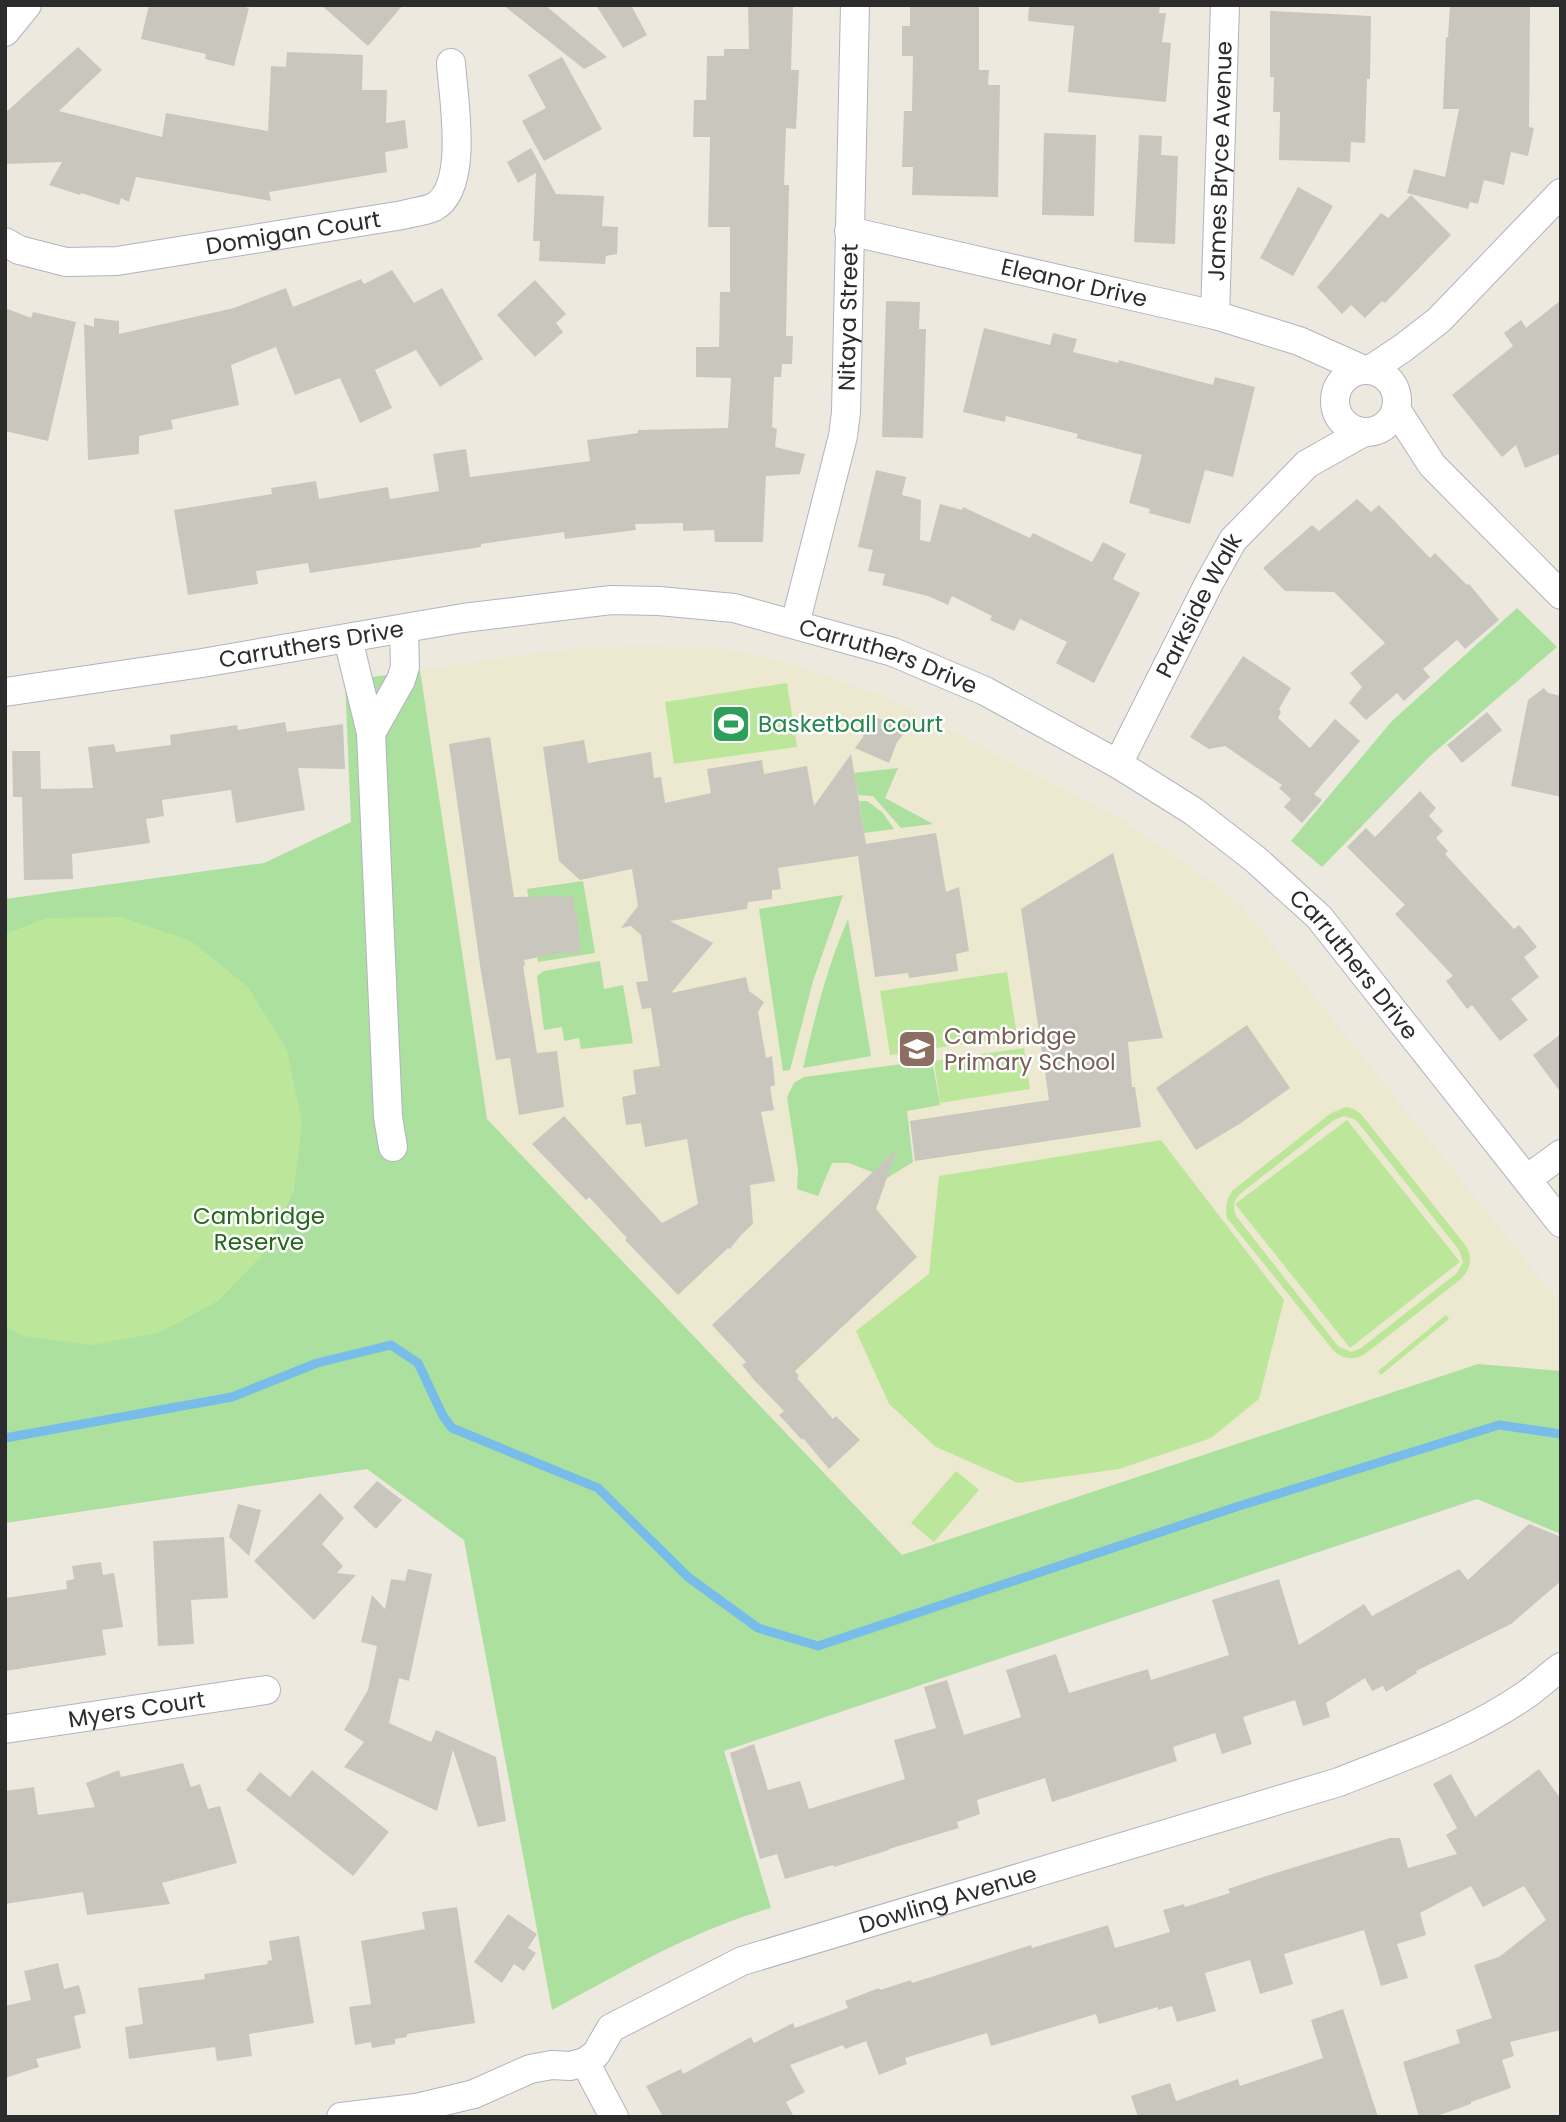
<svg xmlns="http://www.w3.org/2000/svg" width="1566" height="2122" font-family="Poppins,sans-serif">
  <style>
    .education { fill: #ede8d0 }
    .green { fill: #ace09f }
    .pitch { fill: #bce79b; fill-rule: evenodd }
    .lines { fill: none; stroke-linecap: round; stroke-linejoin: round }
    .stream { stroke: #78bce9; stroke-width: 9 }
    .building { fill: #c9c7bd }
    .minor-casing { stroke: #b2b3bf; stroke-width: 30 }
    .minor { stroke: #fff; stroke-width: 28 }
    .labels { text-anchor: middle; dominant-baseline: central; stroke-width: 5; stroke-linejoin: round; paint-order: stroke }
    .street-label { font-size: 23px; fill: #2c2c2c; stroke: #fff }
    .leisure-label { font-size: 23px; fill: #27864d; stroke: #fff; text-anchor: start }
    .education-label { font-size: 23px; fill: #785e54; stroke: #fff; text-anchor: start }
    .park-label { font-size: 23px; fill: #23671e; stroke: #fff }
  </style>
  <rect width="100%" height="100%" fill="#ede9df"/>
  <polygon class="education" points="654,646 732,650 802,667 887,698 1120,818 1210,881 1244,909 1561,1304 1561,1371 1478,1364 902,1555 487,1119 420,670 552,651 593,647"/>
  <g class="green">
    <polygon points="1517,608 1557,647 1429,757 1322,867 1291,841 1392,721"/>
    <path d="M420,670L487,1119L902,1555L1478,1364L1561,1371V1534L1477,1499L724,1751L771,1908C693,1930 623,1972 552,2010L464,1540L367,1469L5,1523V899L264,863L351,822L345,681Z"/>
    <polygon points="898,768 885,798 933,824 901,828 873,796 858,795 854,773"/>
    <polygon points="859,801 867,801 883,813 894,829 864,833"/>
    <polygon points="583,881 595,953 538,962 527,889"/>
    <polygon points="843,895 813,981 790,1070 783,1071 759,909"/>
    <path d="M848,919L871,1056L803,1068C815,1016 827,967 848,919Z"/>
    <polygon points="600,961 604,989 623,985 633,1043 581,1049 579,1038 564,1041 562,1027 544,1030 537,976 544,971"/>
    <polygon points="932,1060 940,1105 907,1111 913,1162 887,1178 849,1163 832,1163 818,1196 797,1189 798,1170 787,1097 794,1083 804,1077"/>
  </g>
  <g class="pitch">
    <polygon points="787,683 797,747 674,764 665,702"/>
    <polygon points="121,917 191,941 248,987 287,1050 302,1123 294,1190 265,1252 218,1301 158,1333 91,1345 24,1336 5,1326 5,934 47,918"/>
    <polygon points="1007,972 1017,1036 890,1055 880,991"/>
    <polygon points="1024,1048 1030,1089 940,1103 934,1061"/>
    <path d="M1346,1107L1354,1109L1361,1114L1466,1246C1473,1259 1471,1268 1461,1279L1365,1354C1353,1361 1342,1359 1333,1350L1227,1218C1225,1207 1226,1199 1233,1190L1331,1113ZM1344,1116L1356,1120L1459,1250L1463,1262L1457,1273L1361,1348L1351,1352L1338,1346L1236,1216C1233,1208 1233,1201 1240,1194L1334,1120Z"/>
    <polygon points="1347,1120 1460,1262 1350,1348 1235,1204"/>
    <polygon points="1161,1140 1284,1300 1259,1399 1211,1438 1119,1469 1018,1483 936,1447 889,1404 856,1331 929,1274 939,1176"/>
    <polygon points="1446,1315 1449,1319 1381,1375 1378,1371"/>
    <polygon points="956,1471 979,1490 934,1542 911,1523"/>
  </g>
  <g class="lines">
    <polyline class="stream" points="5,1438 232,1397 317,1363 391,1345 418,1363 443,1416 452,1428 598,1488 688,1577 758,1628 818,1646 1236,1507 1499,1425 1561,1434"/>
  </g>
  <g class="building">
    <polygon points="149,5 237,5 249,8 234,66 205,59 206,54 141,39"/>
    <polygon points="321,5 403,5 368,46"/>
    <polygon points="503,5 545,5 607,57 584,69"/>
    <polygon points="596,5 631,5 647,35 623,48"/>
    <polygon points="748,5 793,5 791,70 799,70 796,129 786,128 784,185 789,185 786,336 793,336 792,364 782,364 781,377 774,377 772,427 777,429 775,447 805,454 800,474 766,476 763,542 715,542 714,530 683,531 683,523 635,524 636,530 565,539 564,532 481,544 481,547 310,573 308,563 256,571 258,584 188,595 174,510 272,494 271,488 316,481 319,499 388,487 390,499 439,491 433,454 466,449 470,477 590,461 587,440 638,433 638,430 728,428 731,378 696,377 696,347 719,347 720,292 730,292 730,227 708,227 710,137 693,137 694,100 706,100 707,56 724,56 724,49 749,49"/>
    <polygon points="910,5 979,5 979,70 989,70 988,85 1000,85 998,197 912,195 913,167 902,167 904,111 912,111 913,56 902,56 902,26 910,26"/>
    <polygon points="1029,5 1160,5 1159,13 1166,13 1162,42 1171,43 1166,102 1068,92 1074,26 1028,21"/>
    <polygon points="1450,5 1530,5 1529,127 1534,128 1528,156 1511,152 1504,185 1484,180 1478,204 1470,202 1468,209 1407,193 1414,169 1445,177 1459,109 1443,109 1446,37 1448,37"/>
    <polygon points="1270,11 1371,16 1370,79 1367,79 1365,143 1351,142 1350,162 1279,160 1280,112 1273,112 1274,77 1270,77"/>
    <polygon points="78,47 102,70 59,111 162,137 166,113 268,131 271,66 286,67 287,52 363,55 362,90 387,90 386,123 405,120 408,148 385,152 387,172 269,192 271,201 136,177 129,202 121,198 119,205 81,193 80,195 49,185 62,162 5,164 5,113"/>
    <polygon points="562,57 602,129 544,161 522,121 546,108 528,75"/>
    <polygon points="1044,133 1096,135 1094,216 1042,215"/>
    <polygon points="1139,135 1162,136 1161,155 1178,156 1175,244 1134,242"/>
    <polygon points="531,148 556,194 604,196 602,226 618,227 617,254 606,256 605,264 539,261 540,241 533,241 536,173 518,183 507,162"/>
    <polygon points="1298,187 1333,206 1293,276 1260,258"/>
    <polygon points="1411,195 1451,235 1385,303 1382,301 1365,318 1351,305 1342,314 1317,287 1381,213 1388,218"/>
    <polygon points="392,270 414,303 442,288 483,359 440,387 416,350 375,370 392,408 360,423 340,378 295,395 276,347 231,365 239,405 171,420 173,429 139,436 139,454 88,460 84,324 94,327 94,318 119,321 119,334 234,308 286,288 293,307 361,279 364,284"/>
    <polygon points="535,280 566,314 556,323 563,332 535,357 497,315"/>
    <polygon points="1561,300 1561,453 1525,468 1516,445 1502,457 1452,395 1513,346 1504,333 1521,320 1526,328"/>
    <polygon points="886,301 920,302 919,329 926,329 923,438 882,437"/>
    <polygon points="5,308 31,318 33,312 76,322 48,441 5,431"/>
    <polygon points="984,328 1050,345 1053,333 1077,339 1073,352 1118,363 1119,360 1213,385 1215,377 1255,387 1233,477 1205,470 1190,524 1149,513 1150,509 1129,503 1142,455 1076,438 1078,434 1006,416 1005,422 963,412"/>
    <polygon points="876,470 906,477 902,495 921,500 920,540 930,542 940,504 962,510 963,507 1030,538 1033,533 1092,562 1103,542 1126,554 1113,579 1140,593 1094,683 1056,663 1067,642 1020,619 1014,631 990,620 992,616 952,596 948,605 928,596 882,585 885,574 868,571 873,550 858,547"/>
    <polygon points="1357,499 1371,512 1379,505 1430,558 1435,553 1467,585 1469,584 1499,620 1465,649 1457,640 1423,669 1430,677 1404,701 1397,693 1366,720 1349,703 1362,687 1350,673 1385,643 1334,592 1285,591 1263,568 1312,525 1319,531"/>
    <polygon points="1243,656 1291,688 1279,709 1281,712 1278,718 1310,748 1335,719 1360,741 1314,794 1322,800 1302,823 1284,807 1291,799 1279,788 1282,785 1225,746 1209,749 1190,737"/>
    <polygon points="1544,688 1548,693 1561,696 1561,797 1511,786 1528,700"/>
    <polygon points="865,712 887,722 912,724 897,742 889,763 855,748 863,737"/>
    <polygon points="1487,712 1502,730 1462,763 1447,745"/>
    <polygon points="285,722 287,732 343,724 345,769 298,768 305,810 236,823 231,790 162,800 164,816 146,819 150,843 72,854 73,879 24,880 22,797 13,797 12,751 40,751 41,789 93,788 88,747 114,744 116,752 171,745 170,735 237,725 238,730"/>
    <polygon points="490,737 514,897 573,896 574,908 578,919 580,953 561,953 524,960 525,965 523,966 537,1053 557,1051 564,1107 519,1115 510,1058 496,1060 481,972 449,744"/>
    <polygon points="584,740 588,763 651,752 654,778 661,777 665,803 711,793 707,769 762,760 764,774 807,766 814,806 851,754 866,844 936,833 946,892 959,887 969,951 956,954 958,971 909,978 908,973 875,977 858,856 778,868 781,889 772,890 772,899 748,902 747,909 670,921 713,943 671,993 746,977 749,991 764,1002 758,1012 766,1058 772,1056 775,1085 770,1087 774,1110 761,1112 775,1181 750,1185 753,1224 741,1235 730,1249 728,1248 678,1295 625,1240 627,1238 589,1197 586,1200 532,1144 564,1116 662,1223 698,1204 687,1139 645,1147 641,1123 626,1125 622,1097 636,1094 633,1070 660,1066 651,1008 642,1009 636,982 648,981 641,935 631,926 621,928 638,906 632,869 580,880 559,861 543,747"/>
    <polygon points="1420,791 1436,808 1429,816 1443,831 1436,838 1448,851 1445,854 1514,929 1519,925 1537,947 1524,957 1539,977 1511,999 1528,1020 1500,1041 1472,1005 1467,1009 1446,981 1453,976 1395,914 1405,905 1347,847 1366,828 1375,837"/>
    <polygon points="1113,853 1163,1038 1128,1042 1132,1087 1135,1087 1141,1127 915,1161 910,1121 1049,1100 1021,909"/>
    <polygon points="1247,1025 1290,1088 1241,1123 1196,1150 1156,1088"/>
    <polygon points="1561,1034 1561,1093 1533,1055"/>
    <polygon points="897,1149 876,1209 917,1257 795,1371 799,1376 797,1378 833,1419 836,1416 860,1440 829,1469 803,1438 802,1440 779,1415 784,1411 754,1380 742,1365 746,1362 712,1325"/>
    <polygon points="377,1481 402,1500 376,1529 353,1507"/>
    <polygon points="320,1493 344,1518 322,1544 343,1566 337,1573 356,1575 314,1620 254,1561"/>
    <polygon points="238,1504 261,1510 249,1556 229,1537"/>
    <polygon points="1529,1524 1561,1537 1561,1581 1511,1624 1416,1671 1417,1673 1386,1692 1383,1686 1372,1691 1365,1678 1326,1703 1330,1717 1303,1726 1295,1700 1243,1717 1252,1744 1222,1754 1215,1733 1173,1747 1177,1761 1052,1802 1045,1778 977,1800 980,1814 957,1822 959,1828 889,1849 889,1850 834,1867 833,1865 785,1879 777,1854 760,1859 730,1753 754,1744 768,1790 800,1781 809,1809 905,1779 894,1740 936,1728 924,1687 947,1680 964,1735 1021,1717 1006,1670 1056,1654 1069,1693 1148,1669 1151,1680 1229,1655 1212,1600 1279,1579 1299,1645 1364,1604 1372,1616 1459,1569 1468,1580"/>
    <polygon points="224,1537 228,1598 191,1600 194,1644 158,1646 153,1541"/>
    <polygon points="101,1562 103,1575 114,1573 123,1627 102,1630 106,1655 5,1671 5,1598 67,1589 66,1581 74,1579 72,1566"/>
    <polygon points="408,1569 432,1574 409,1681 399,1678 389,1723 431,1742 436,1730 496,1757 506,1821 478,1827 453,1750 437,1811 344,1767 364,1742 344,1730 368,1690 377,1646 361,1642 372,1595 385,1609 391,1579 405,1581"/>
    <polygon points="183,1763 191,1787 200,1784 208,1809 220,1806 237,1863 162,1883 170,1904 87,1915 83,1892 5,1904 5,1791 34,1787 38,1815 95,1807 86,1783 119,1770 121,1777"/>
    <polygon points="1539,1769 1561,1799 1561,2030 1510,2042 1514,2056 1502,2060 1511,2088 1471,2102 1471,2104 1434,2117 1419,2117 1403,2062 1460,2043 1456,2030 1492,2018 1474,1965 1499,1957 1546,1920 1524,1886 1483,1907 1471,1886 1420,1913 1426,1935 1397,1944 1408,1978 1381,1986 1364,1930 1284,1954 1293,1984 1260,1994 1250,1960 1205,1973 1216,2011 1177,2022 1172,2006 1158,2010 1158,2007 1099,2024 1096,2014 991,2046 987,2033 905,2058 907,2064 879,2075 866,2041 845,2049 843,2045 790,2065 805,2092 786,2102 794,2117 663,2117 646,2086 681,2069 683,2074 751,2037 754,2043 793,2023 795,2028 848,2008 845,2001 879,1988 880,1990 911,1980 912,1983 1031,1945 1032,1948 1108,1925 1115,1948 1170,1932 1163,1910 1184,1904 1185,1907 1230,1893 1228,1889 1266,1876 1390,1838 1400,1838 1408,1868 1457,1854 1446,1835 1457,1828 1433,1784 1451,1774 1475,1817"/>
    <polygon points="312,1770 389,1832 353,1876 246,1790 260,1772 290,1797"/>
    <polygon points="457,1907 475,2023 407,2034 407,2037 395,2039 395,2044 372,2048 371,2042 355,2045 349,2007 371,2004 361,1941 425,1929 422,1912"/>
    <polygon points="508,1914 537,1934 528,1948 536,1953 524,1971 514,1964 502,1983 474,1962"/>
    <polygon points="299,1936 314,2023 249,2034 252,2056 217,2061 215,2047 129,2059 125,2027 143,2024 138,1988 205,1979 204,1974 268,1964 267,1961 272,1960 269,1941"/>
    <polygon points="58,1963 64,1989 79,1985 86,2013 74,2016 81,2048 36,2059 39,2067 5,2078 5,2006 31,2000 24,1971"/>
    <polygon points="1343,2009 1378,2117 1138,2117 1131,2096 1170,2083 1176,2101 1238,2079 1240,2086 1323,2058 1311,2020"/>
  </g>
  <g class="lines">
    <g class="minor-casing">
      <g id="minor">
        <polyline points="5,32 27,5"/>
        <path id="s1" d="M849,231L1215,315L1299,341L1364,370"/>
        <path id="s2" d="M5,242L19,250L66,262L117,261L403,215C412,212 426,211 434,207C470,187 453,97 451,63"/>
        <path id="s3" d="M1215,315L1225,5"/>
        <circle cx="1366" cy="401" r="31"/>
        <polyline points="1370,370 1403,348 1439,320 1561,193"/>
        <polyline points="1396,409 1432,465 1561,595"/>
        <path id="s4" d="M795,624L843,436L846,412L855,5"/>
        <polyline points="348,639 371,733 388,1117 393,1147"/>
        <path id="s5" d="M5,692L202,663L463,618L611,600L659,601L734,608L893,652L985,691L1118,764L1193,811L1255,859L1319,917L1561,1223"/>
        <polyline points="371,733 401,680 405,667 404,629"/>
        <path id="s6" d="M1118,764L1209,583L1233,540L1307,464L1364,432"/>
        <polyline points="1527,1179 1561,1154"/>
        <path id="s7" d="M5,1729L266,1690"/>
        <polyline points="585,2062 614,2117"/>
        <path id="s8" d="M341,2117L416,2108L474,2094L530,2069L552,2065L570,2066L585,2062L596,2054L611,2028L742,1961L1339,1782C1402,1757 1470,1734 1527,1694C1538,1686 1549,1676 1561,1667"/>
      </g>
    </g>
    <use href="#minor" class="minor"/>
  </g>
  <defs>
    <g id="stadium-square" transform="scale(2.0125)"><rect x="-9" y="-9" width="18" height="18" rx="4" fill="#2e9e5b" stroke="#fff"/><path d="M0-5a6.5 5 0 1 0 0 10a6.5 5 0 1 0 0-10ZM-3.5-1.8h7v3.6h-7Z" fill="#fff"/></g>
    <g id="school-square" transform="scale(2.0125)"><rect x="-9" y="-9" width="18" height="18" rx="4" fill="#8d6e63" stroke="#fff"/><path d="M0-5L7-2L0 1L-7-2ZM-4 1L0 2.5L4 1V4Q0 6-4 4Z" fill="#fff"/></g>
  </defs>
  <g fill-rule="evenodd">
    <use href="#stadium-square" x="731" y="724"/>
    <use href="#school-square" x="917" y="1049"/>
  </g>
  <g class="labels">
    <g class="street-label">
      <text stroke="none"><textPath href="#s3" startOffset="154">James Bryce Avenue</textPath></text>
      <text stroke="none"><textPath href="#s2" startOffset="294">Domigan Court</textPath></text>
      <text stroke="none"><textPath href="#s1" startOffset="231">Eleanor Drive</textPath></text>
      <text stroke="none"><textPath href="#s4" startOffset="313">Nitaya Street</textPath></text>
      <text stroke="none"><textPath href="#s6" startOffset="178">Parkside Walk</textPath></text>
      <text stroke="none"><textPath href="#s5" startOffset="310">Carruthers Drive</textPath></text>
      <text stroke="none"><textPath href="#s5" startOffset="898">Carruthers Drive</textPath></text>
      <text stroke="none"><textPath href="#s5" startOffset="1465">Carruthers Drive</textPath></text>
      <text stroke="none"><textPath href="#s7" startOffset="133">Myers Court</textPath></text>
      <text stroke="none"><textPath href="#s8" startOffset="658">Dowling Avenue</textPath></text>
    </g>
    <g class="leisure-label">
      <text x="758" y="724">Basketball court</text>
    </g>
    <g class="education-label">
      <text x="944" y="1036">Cambridge<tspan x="944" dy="26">Primary School</tspan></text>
    </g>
    <g class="park-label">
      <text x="259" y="1216">Cambridge<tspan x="259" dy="26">Reserve</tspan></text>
    </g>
  </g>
  <rect width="1566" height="2122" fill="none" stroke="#2c2c2c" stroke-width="14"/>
</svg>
